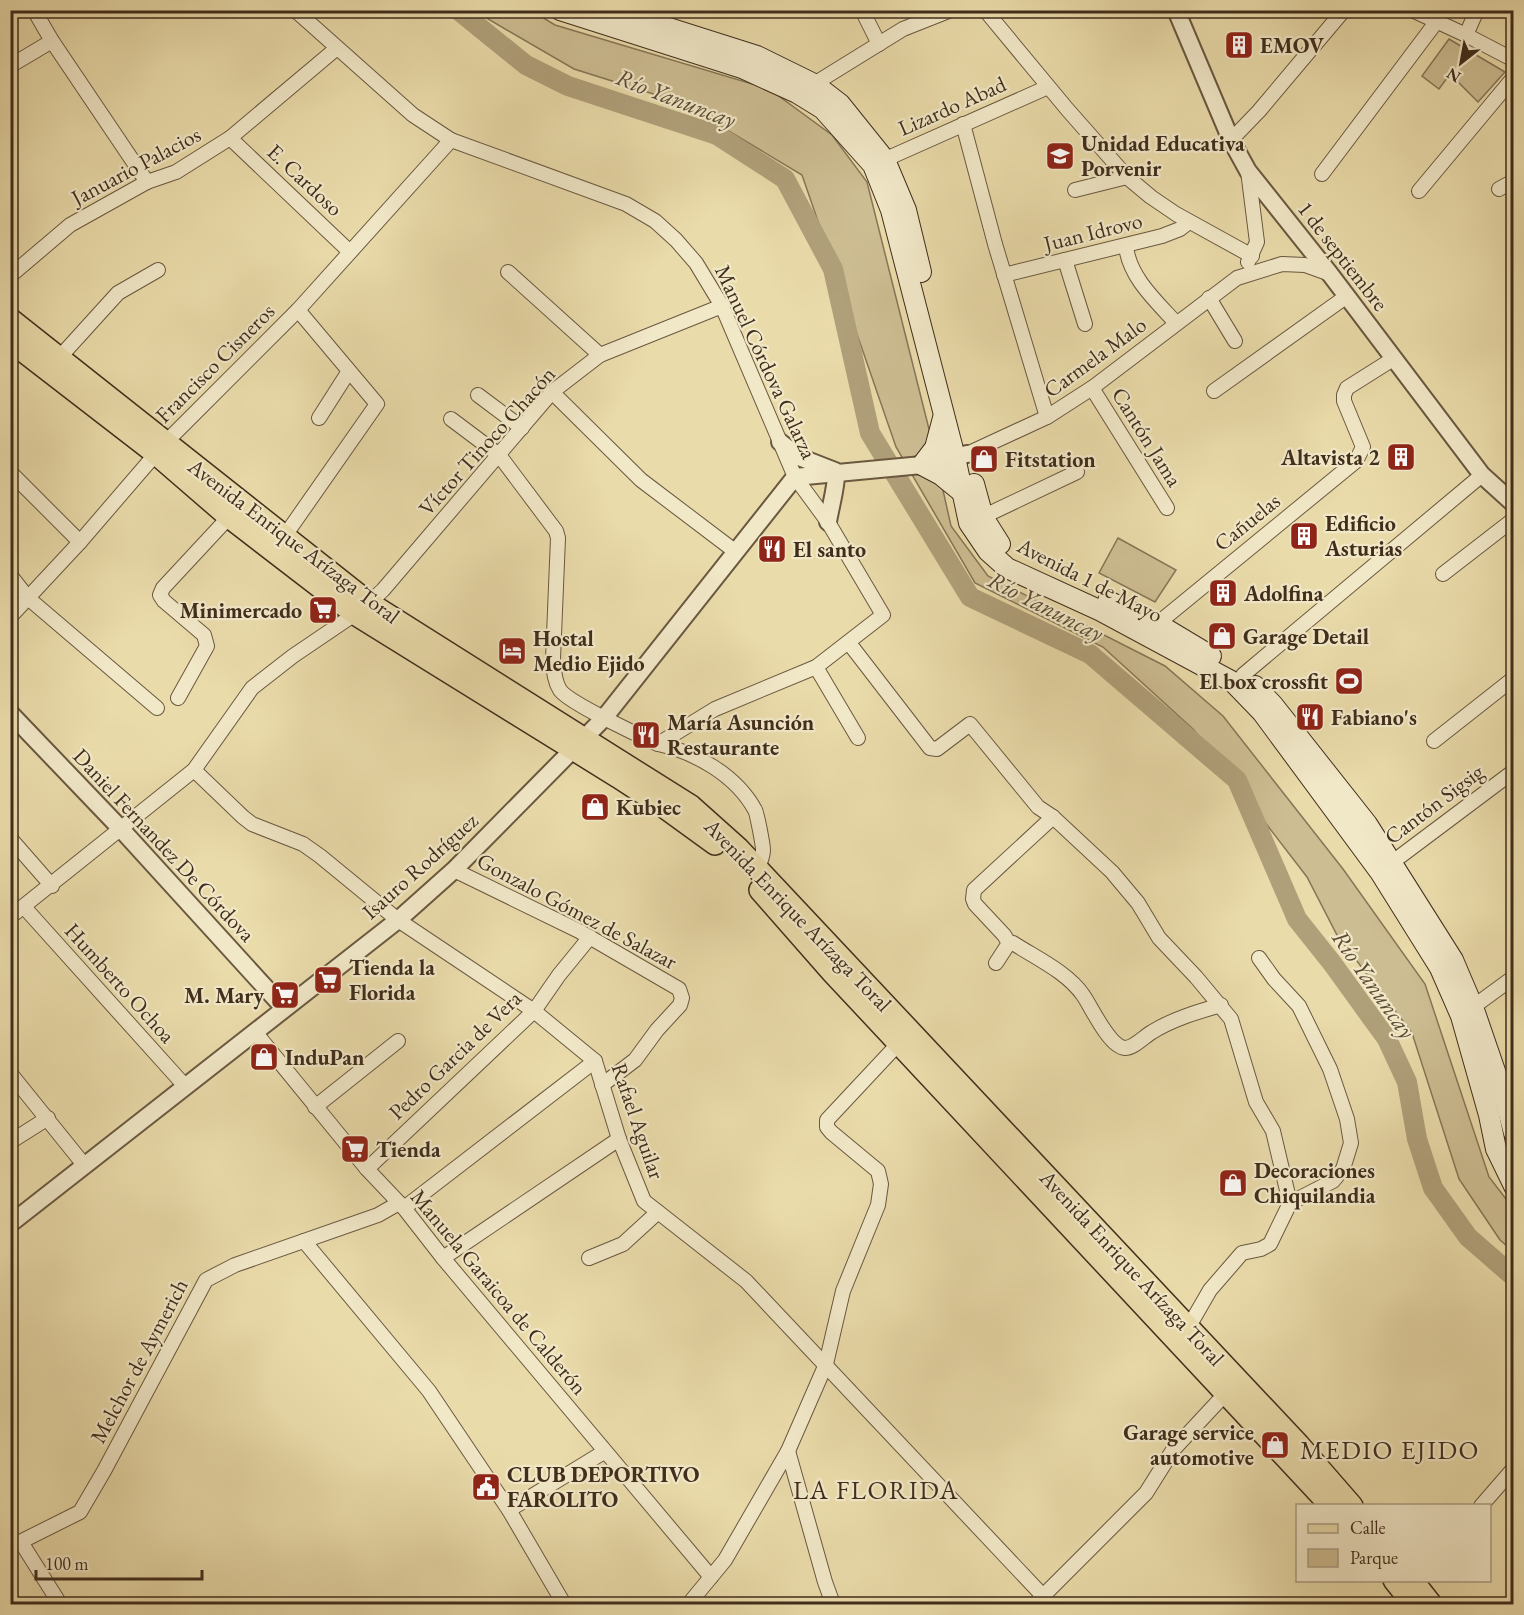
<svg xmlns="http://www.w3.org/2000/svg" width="1524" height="1615" font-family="'EB Garamond',serif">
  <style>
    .green { fill: #cdbd92; stroke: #867557; stroke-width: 1.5 }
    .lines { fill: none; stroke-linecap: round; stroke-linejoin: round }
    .river { stroke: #b0a07a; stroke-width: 20 }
    .minor-casing { stroke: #6a5840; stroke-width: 16 }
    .tertiary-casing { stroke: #6a5840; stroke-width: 20 }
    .secondary-casing { stroke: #402d1c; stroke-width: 22 }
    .primary-casing { stroke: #402d1c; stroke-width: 24 }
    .minor { stroke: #f1e8c8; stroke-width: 14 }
    .tertiary { stroke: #f1e8c8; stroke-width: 16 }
    .secondary { stroke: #f1e8c8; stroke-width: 20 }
    .primary { stroke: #eadbaa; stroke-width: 21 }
    .labels { text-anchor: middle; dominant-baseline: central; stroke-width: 4.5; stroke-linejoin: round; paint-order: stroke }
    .poi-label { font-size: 22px; font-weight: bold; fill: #402d1c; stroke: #f1e8c8; text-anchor: start }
    .street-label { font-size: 22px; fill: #402d1c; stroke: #f1e8c8 }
    .water-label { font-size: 24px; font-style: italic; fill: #5c4a34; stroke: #f1e8c8 }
    .quarter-label { font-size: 26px; letter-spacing: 1.5px; fill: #402d1c; stroke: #f1e8c8 }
  </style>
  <rect width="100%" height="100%" fill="#eadbaa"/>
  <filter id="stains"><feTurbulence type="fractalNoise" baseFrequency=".00333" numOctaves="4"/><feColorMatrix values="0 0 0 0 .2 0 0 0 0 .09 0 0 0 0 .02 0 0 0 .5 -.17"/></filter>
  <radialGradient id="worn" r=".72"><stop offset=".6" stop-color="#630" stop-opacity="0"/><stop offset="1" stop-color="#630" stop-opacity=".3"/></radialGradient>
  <g class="green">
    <polygon points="478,11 532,11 555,25 769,89 832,135 867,182 932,441 951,526 988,576 1165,666 1223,716 1343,869 1425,984 1489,1177 1513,1208 1513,1251 1500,1240 1459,1179 1412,1033 1337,935 1307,877 1194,730 1103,647 975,583 896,447 802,175 682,103 574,69 488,19"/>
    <polygon points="1449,39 1505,72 1478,102 1450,74 1439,89 1422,76"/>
    <polygon points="1118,538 1176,570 1155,602 1099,573"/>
  </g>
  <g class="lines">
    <polyline class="river" points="458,10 526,65 568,86 717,135 785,179 833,269 870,433 970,597 1090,654 1237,780 1297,919 1332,963 1387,1039 1407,1082 1417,1139 1433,1188 1468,1237 1514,1277"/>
    <g class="minor-casing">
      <g id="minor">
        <polyline points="34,10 52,41 147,182"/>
        <path d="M295,10L413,115L451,140L626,204L655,221L676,240L696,263L722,306L795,477L828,522L883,615L816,667L715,709L658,744C640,736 569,703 560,690C554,681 554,670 553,659L558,538L556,531L499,455L451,419"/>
        <polyline points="862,10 879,44"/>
        <polyline points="985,10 1067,109 1127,177 1151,197 1176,214 1252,256"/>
        <polyline points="1412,10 1466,35 1514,60"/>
        <polyline points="1466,35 1477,10"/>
        <polyline points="10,66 52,41"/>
        <polyline points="814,84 903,29 951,10"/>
        <polyline points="963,124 995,244 1047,417"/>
        <polyline points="230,138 350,252"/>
        <polyline points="1231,140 1259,111 1344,10"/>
        <polyline points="877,163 1048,87"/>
        <polyline points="1248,171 1257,242 1248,262"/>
        <polyline points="1322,174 1437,21"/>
        <polyline points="1499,189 1514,181"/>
        <polyline points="1075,190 1127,177"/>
        <polyline points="1419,191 1514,77"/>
        <path d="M1126,246C1129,277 1156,301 1176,323"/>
        <polyline points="1065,260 1085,324"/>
        <polyline points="508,272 600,355"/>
        <polyline points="1004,275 1162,236 1180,229 1189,222"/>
        <polyline points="10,276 70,225 147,182 176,172 230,138 337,48"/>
        <polyline points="1209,298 1235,341"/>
        <polyline points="59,358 118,293 158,270"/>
        <polyline points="1092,388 1167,508"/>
        <polyline points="1214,391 1347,296"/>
        <polyline points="552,392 641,480 736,552"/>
        <polyline points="478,395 522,428"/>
        <polyline points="319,418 349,371"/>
        <polyline points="967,454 1047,417 1092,388 1237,278 1282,264 1305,265 1330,274"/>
        <polyline points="10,472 80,542"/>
        <polyline points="976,520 1077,472"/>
        <polyline points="284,537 377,404 298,310"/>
        <polyline points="1443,574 1514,519"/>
        <polyline points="10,575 28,598 157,708"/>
        <polyline points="369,603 383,590 552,392 600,355 722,306"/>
        <polyline points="10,617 80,542 166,442 298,310 451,140"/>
        <polyline points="1151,629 1356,461 1363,447 1344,401 1344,395 1347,388 1393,359"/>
        <polyline points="849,643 930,748 937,749 970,724 1038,807 1053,817 1112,872 1138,903 1159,938 1196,977 1231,1019 1256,1102 1273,1131 1290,1203 1270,1244 1261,1249 1242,1253 1210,1290 1188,1328"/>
        <polyline points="816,667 858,738"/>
        <polyline points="1243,675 1482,475"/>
        <polyline points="178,698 207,646 204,635 164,601 160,595 163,588 229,517"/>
        <polyline points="1434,741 1514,678"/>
        <path d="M658,744C695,752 736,775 755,810C757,813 763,845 763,850C763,856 760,863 758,868"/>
        <polyline points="194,770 243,817 252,824 303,844 320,856 398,920 534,1011 595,1061 619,1139 644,1201 746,1281 1044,1597"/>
        <polyline points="10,838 52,886"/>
        <polyline points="1386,867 1514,771"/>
        <polyline points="454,870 579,931 679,989 682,998 680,1005 657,1030 635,1060 602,1085"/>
        <polyline points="24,907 185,1086"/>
        <polyline points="10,917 194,770 252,688 293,656 355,614"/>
        <path d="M1009,943H1013C1036,958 1067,972 1083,995C1091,1006 1109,1047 1125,1048C1134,1048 1145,1036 1152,1032C1173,1019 1197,1012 1221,1005"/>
        <polyline points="1259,958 1274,979 1299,1006 1330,1069 1347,1119 1351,1143 1343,1169 1333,1181 1290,1203"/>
        <polyline points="996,963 1009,943 1004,935 975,904 973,899 974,890 1053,817"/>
        <polyline points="1473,1007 1514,977"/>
        <polyline points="255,1032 367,1169 404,1208 443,1258 711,1577"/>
        <polyline points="10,1073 85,1166"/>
        <polyline points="315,1107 398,1041"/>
        <polyline points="10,1142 48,1118"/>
        <polyline points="367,1169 534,1011 559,975 590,937"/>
        <polyline points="404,1208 595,1061"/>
        <polyline points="304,1241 429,1391 509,1510 564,1604"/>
        <polyline points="443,1258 619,1139"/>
        <polyline points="589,1258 623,1244 658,1212"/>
        <polyline points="788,1451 825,1582 833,1604"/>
        <polyline points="1481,1506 1514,1468"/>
        <polyline points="509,1510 604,1452"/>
        <polyline points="21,1542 60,1604"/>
        <polyline points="10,1547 80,1512 104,1471 206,1280 235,1265 378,1215 399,1203"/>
        <polyline points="692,1600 725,1560 788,1451 826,1364 843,1291 878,1205 881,1184 878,1171 831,1132 827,1127 827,1120 900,1042"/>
        <polyline points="1035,1604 1146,1493 1173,1450 1227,1392"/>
      </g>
    </g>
    <g class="tertiary-casing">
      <g id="tertiary">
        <polyline points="1176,10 1231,140 1248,171 1330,274 1482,475 1514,504"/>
        <polyline points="780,442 799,457 835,471"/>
        <path d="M828,522C830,508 837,485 836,472"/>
        <polyline points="10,713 121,829 284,1008"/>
        <polyline points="10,1224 398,920 454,870 604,718 795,477 922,465 967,454"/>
      </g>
    </g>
    <g class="secondary-casing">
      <g id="secondary">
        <polyline points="560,10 742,68 797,93 823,109 873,165 891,210 955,457 969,523 988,551 1007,568 1101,611 1233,682 1262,712 1380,872 1440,968 1461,1016 1489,1115 1496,1149 1514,1186"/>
        <polyline points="612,10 757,56 814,84 840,104 885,160 906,210 921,272"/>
        <polyline points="943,418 935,448 922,465 941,475 963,493"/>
        <polyline points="974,484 983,517 1000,544"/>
        <polyline points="1108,601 1156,623 1211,656"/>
        <polyline points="1255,686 1273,705 1367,824 1453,960 1473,1007 1506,1103 1514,1133"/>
      </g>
    </g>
    <g class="primary-casing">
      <g id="primary">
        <polyline points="10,319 369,603 691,806 738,848 1299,1445 1352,1506"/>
        <polyline points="10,341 155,453 229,517 355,614 618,777 664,807 715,844"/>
        <polyline points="760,890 832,972 1331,1506"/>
        <polyline points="1394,1580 1413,1604"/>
        <polyline points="1412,1580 1431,1604"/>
      </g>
    </g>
    <use href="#minor" class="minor"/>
    <use href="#tertiary" class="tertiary"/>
    <use href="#secondary" class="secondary"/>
    <use href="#primary" class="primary"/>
  </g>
  <defs>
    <g id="building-square" transform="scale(1.5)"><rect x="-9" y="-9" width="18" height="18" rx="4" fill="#8f2418" stroke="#f1e8c8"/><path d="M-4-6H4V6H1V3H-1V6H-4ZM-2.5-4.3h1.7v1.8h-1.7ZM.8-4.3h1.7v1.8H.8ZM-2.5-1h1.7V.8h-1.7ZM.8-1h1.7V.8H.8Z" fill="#fff"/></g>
    <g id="school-square" transform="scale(1.5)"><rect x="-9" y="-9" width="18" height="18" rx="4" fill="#8f2418" stroke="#f1e8c8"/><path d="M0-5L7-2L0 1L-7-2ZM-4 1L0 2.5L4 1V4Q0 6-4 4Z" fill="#fff"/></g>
    <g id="shop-square" transform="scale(1.5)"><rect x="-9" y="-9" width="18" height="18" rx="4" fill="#8f2418" stroke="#f1e8c8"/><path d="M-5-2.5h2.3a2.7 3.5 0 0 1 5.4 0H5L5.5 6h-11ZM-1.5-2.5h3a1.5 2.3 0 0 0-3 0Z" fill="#fff"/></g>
    <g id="restaurant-square" transform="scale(1.5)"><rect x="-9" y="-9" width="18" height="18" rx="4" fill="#8f2418" stroke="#f1e8c8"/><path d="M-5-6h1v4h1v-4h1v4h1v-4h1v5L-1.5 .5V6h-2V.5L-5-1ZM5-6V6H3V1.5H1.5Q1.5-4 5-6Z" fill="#fff"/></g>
    <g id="supermarket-square" transform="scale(1.5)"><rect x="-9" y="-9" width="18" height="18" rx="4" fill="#8f2418" stroke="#f1e8c8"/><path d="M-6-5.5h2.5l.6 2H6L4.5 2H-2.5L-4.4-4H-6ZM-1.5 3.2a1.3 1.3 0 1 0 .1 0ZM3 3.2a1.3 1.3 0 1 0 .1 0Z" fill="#fff"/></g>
    <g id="hotel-square" transform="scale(1.5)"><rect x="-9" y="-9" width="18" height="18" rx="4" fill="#8f2418" stroke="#f1e8c8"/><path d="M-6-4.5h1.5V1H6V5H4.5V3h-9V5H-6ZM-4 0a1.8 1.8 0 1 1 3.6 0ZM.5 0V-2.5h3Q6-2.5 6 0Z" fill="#fff"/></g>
    <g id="stadium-square" transform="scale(1.5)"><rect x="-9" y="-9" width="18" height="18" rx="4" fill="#8f2418" stroke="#f1e8c8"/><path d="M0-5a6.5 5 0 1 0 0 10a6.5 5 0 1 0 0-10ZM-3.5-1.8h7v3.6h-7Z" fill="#fff"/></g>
    <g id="civic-square" transform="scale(1.5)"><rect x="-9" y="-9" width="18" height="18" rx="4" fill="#8f2418" stroke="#f1e8c8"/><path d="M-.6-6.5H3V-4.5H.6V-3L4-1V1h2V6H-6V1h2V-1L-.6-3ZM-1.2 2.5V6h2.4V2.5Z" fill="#fff"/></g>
  </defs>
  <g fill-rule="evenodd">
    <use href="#building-square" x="1239" y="45"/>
    <use href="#school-square" x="1060" y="156"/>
    <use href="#building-square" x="1401" y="457"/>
    <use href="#shop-square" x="984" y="459"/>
    <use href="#building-square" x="1304" y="536"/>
    <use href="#restaurant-square" x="772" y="549"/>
    <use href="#building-square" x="1223" y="593"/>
    <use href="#supermarket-square" x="323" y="610"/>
    <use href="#shop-square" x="1222" y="636"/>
    <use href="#hotel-square" x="512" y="651"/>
    <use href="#stadium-square" x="1349" y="681"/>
    <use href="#restaurant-square" x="1310" y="717"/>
    <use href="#restaurant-square" x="646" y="735"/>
    <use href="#shop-square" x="595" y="807"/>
    <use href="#supermarket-square" x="328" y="980"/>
    <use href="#supermarket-square" x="285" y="995"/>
    <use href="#shop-square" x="264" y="1057"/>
    <use href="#supermarket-square" x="355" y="1149"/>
    <use href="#shop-square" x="1233" y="1183"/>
    <use href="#shop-square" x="1275" y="1445"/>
    <use href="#civic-square" x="486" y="1487"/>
  </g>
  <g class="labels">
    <g class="poi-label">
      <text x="1260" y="45">EMOV</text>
      <text x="1081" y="143">Unidad Educativa<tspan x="1081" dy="25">Porvenir</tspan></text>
      <text x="1380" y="457" text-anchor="end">Altavista 2</text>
      <text x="1005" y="459">Fitstation</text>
      <text x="1325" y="523">Edificio<tspan x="1325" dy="25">Asturias</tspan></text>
      <text x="793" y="549">El santo</text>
      <text x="1244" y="593">Adolfina</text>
      <text x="302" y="610" text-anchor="end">Minimercado</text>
      <text x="1243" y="636">Garage Detail</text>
      <text x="533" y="638">Hostal<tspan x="533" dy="25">Medio Ejido</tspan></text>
      <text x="1328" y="681" text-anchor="end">El box crossfit</text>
      <text x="1331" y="717">Fabiano's</text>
      <text x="667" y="722">María Asunción<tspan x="667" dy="25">Restaurante</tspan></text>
      <text x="616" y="807">Kubiec</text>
      <text x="349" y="967">Tienda la<tspan x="349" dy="25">Florida</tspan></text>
      <text x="264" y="995" text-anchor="end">M. Mary</text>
      <text x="285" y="1057">InduPan</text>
      <text x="376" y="1149">Tienda</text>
      <text x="1254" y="1170">Decoraciones<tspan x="1254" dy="25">Chiquilandia</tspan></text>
      <text x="1254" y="1432" text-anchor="end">Garage service<tspan x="1254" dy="25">automotive</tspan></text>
      <text x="507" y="1474">CLUB DEPORTIVO<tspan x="507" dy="25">FAROLITO</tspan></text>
    </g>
    <g class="street-label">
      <text transform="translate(952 106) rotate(-24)">Lizardo Abad</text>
      <text transform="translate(136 166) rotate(-28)">Januario Palacios</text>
      <text transform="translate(305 180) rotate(43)">E. Cardoso</text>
      <text transform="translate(1093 232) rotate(-14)">Juan Idrovo</text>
      <text transform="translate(1343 256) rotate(52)">1 de septiembre</text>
      <text transform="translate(1095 357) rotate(-36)">Carmela Malo</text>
      <text transform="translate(766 362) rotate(65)">Manuel Córdova Galarza</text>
      <text transform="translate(215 363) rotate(-45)">Francisco Cisneros</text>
      <text transform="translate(1147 437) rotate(58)">Cantón Jama</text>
      <text transform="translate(487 441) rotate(-48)">Víctor Tinoco Chacón</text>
      <text transform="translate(1247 522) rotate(-39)">Cañuelas</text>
      <text transform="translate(294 541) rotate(37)">Avenida Enrique Arízaga Toral</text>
      <text transform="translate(1090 580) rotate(27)">Avenida 1 de Mayo</text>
      <text transform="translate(1434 804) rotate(-37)">Cantón Sigsig</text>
      <text transform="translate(164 845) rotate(47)">Daniel Fernandez De Córdova</text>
      <text transform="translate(420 866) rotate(-42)">Isauro Rodríguez</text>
      <text transform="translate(577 911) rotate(28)">Gonzalo Gómez de Salazar</text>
      <text transform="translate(798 915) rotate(46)">Avenida Enrique Arízaga Toral</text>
      <text transform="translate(120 983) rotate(48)">Humberto Ochoa</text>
      <text transform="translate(455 1055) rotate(-44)">Pedro Garcia de Vera</text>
      <text transform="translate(638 1121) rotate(71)">Rafael Aguilar</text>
      <text transform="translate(1132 1268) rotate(47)">Avenida Enrique Arízaga Toral</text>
      <text transform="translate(499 1292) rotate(50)">Manuela Garaicoa de Calderón</text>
      <text transform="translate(139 1361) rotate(-62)">Melchor de Aymerich</text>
    </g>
    <g class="water-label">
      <text transform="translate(676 98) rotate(21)">Río Yanuncay</text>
      <text transform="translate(1046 606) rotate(27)">Río Yanuncay</text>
      <text transform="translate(1374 984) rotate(55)">Río Yanuncay</text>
    </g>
    <g class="quarter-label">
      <text x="1390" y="1450">MEDIO EJIDO</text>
      <text x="876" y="1490">LA FLORIDA</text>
    </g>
  </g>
  <rect width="1524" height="1615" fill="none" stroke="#eadbaa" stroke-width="36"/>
  <rect x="12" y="12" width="1500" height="1591" fill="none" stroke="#402d1c" stroke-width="3"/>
  <rect x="18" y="18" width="1488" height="1579" fill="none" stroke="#402d1c" stroke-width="1.5"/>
  <rect x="1296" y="1504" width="195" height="78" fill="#f1e8c8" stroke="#aa9d83" stroke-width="1.5"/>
  <rect x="1308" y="1524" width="30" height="9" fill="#eadbaa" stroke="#aa9d83" stroke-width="1.5"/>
  <text x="1350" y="1534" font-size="18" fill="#402d1c">Calle</text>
  <rect x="1308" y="1549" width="30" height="18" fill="#cdbd92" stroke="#aa9d83" stroke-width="1.5"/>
  <text x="1350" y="1564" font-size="18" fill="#402d1c">Parque</text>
  <g transform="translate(1461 63) rotate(211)" stroke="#f1e8c8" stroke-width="4.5" paint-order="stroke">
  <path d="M0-4.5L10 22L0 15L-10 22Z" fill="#402d1c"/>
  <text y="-9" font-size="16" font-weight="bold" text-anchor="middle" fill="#402d1c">N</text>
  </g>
  <path d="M36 1570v9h166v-9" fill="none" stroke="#402d1c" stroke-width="3"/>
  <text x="45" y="1570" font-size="18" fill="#402d1c" stroke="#f1e8c8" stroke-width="4.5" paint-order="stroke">100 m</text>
  <rect width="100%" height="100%" filter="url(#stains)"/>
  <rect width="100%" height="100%" fill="url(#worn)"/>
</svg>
